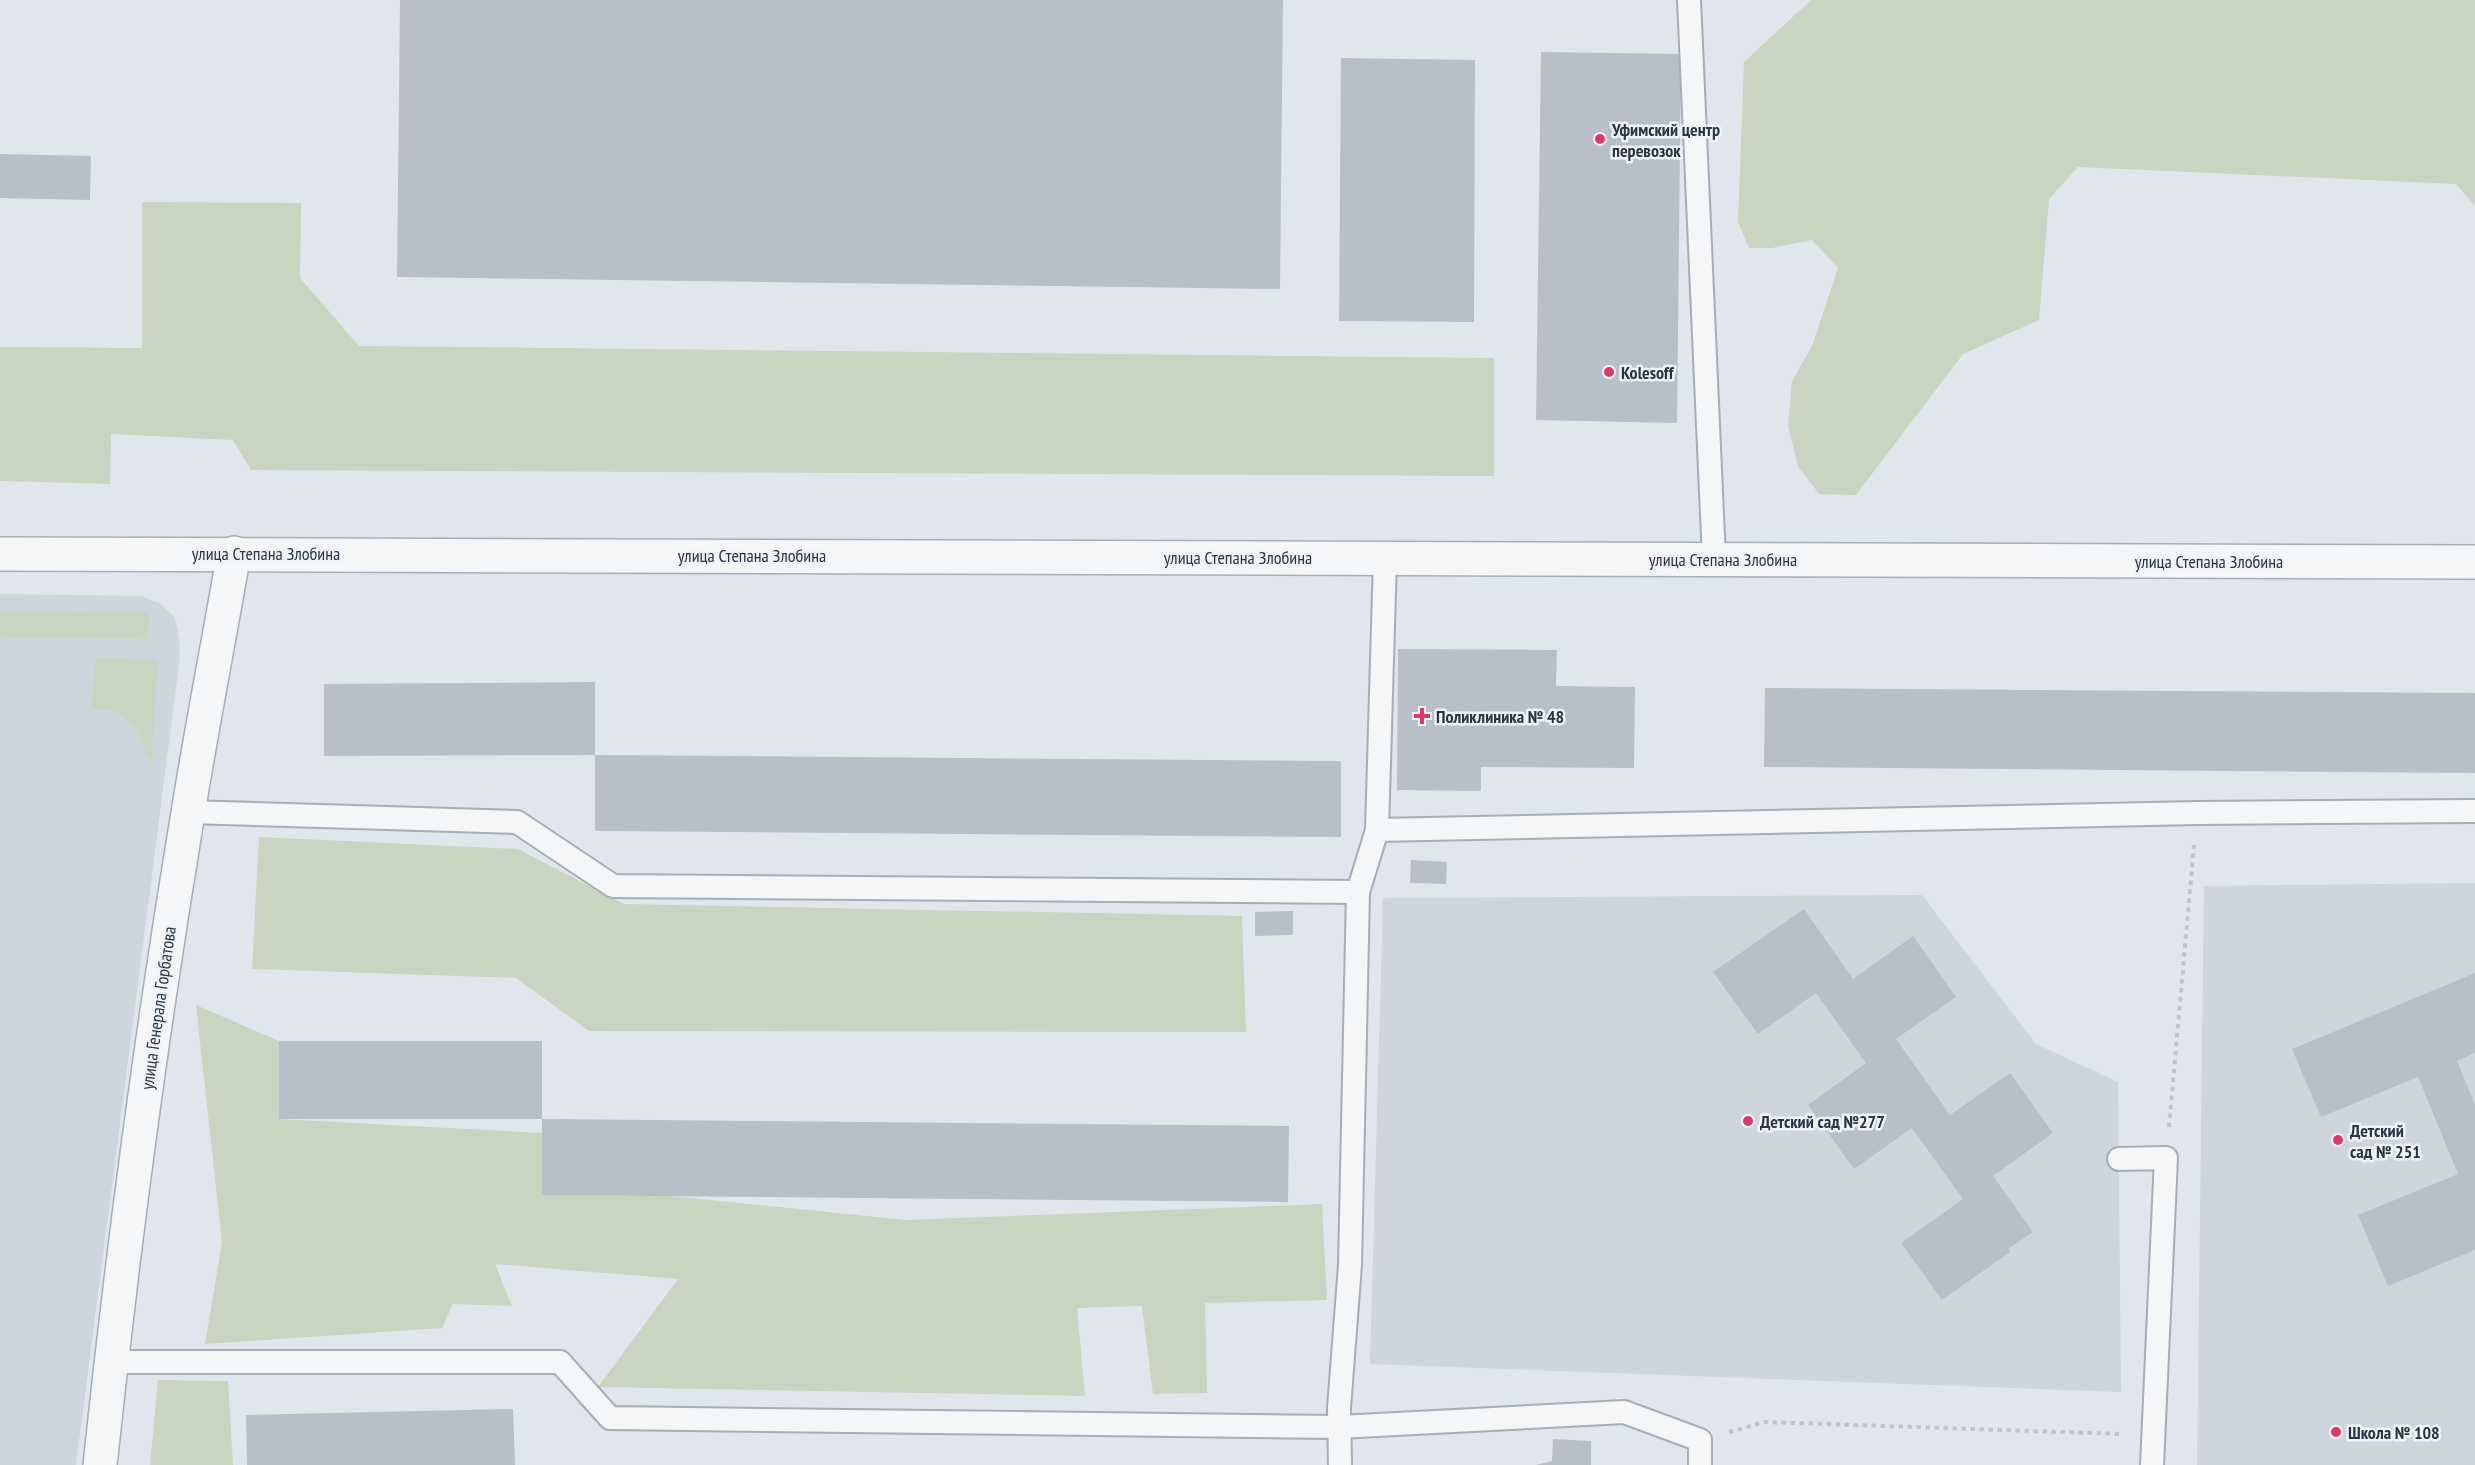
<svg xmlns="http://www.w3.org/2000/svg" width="2475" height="1465" font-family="'PT Sans Narrow',sans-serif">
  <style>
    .built { fill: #ced5dd }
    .green { fill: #c9d5c1 }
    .building { fill: #b7c0c9 }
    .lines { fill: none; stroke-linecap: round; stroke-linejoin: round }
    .service-casing { stroke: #a5adb6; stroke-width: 26 }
    .minor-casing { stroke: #a5adb6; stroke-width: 36 }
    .path { stroke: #bfc4c9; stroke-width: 4; stroke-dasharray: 4.5 4.5; stroke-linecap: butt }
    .service { stroke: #f4f6f8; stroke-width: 22 }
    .minor { stroke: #f4f6f8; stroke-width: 33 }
    .poi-dot { fill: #db3a67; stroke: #f0f4f8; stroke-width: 2 }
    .labels { text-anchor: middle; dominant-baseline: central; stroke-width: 5; stroke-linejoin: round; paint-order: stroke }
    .poi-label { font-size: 18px; font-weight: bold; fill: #273544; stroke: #f0f4f8; text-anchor: start }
    .street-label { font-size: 18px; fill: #273544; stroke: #f0f4f8 }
  </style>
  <rect width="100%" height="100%" fill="#e0e6eb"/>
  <g class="built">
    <polygon points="0,594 142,596 161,604 175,618 179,637 180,657 76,1465 0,1465"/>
    <polygon points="2475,883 2475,1465 2197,1465 2204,886"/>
    <polygon points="1922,895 2036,1044 2118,1082 2121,1392 1370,1364 1383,898"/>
  </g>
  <g class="green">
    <polygon points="1811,0 2475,0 2475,206 2456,184 2078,167 2049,199 2039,320 1963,354 1856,495 1819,494 1798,466 1788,426 1792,381 1812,346 1838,268 1812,240 1772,248 1749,248 1738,222 1744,62"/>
    <polygon points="142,202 301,203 300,278 359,346 1494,358 1494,476 251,470 233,440 111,434 110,484 0,481 0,347 142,348"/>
    <polygon points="0,611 149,613 148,639 0,637"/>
    <polygon points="96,657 158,661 151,763 135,728 114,710 92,709"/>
    <polygon points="259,837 518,849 624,904 1242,916 1246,1032 589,1031 516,978 252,969"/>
    <polygon points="196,1005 279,1041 279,1119 542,1133 542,1195 670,1196 906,1220 1322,1204 1327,1300 1205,1303 1207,1393 1153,1394 1142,1306 1077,1308 1085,1396 598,1387 678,1279 495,1264 512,1306 453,1304 442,1328 205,1344 222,1242"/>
    <polygon points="158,1380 228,1381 233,1465 150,1465"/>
  </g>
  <g class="building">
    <polygon points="400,0 1283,0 1280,289 397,277"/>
    <polygon points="1541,52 1681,54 1677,423 1536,420"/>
    <polygon points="1341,58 1475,60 1474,322 1339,321"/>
    <polygon points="0,154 91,156 90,200 0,198"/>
    <polygon points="1398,649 1557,650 1556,686 1635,687 1634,768 1481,767 1481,791 1397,790"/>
    <polygon points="595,682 595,755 1341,761 1341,837 595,831 595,755 324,756 324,684"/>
    <polygon points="1765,688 2475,693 2475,773 1764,767"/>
    <polygon points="1411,860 1447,862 1446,884 1410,883"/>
    <polygon points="1804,909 1853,979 1913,936 1956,997 1896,1039 1950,1115 2010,1073 2053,1133 1993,1176 2033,1232 2008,1249 2010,1252 1942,1300 1901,1243 1963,1199 1912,1128 1854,1169 1808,1105 1866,1063 1816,993 1758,1034 1713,972"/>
    <polygon points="1293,911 1293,935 1255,936 1255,912"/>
    <polygon points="2475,973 2475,1053 2457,1061 2475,1105 2475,1250 2388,1286 2358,1215 2458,1174 2418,1077 2321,1117 2292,1049"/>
    <rect x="279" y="1041" width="263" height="78"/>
    <polygon points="542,1119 1289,1126 1288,1202 542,1195"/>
    <polygon points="513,1409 515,1465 247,1465 246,1415"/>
    <polygon points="1553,1439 1591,1441 1591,1465 1536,1465 1552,1461"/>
  </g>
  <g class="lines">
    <g class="service-casing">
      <g id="service">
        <polyline points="1689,0 1714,559"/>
        <polyline points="188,812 517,822 613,886 1358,892"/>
        <polyline points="1377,830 1385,558"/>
        <polyline points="2119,1159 2166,1158 2152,1465"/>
        <polyline points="111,1362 560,1362 610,1418 1339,1427 1624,1412 1700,1440 1700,1465"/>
        <polyline points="1340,1465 1339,1408 1350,1265 1358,892 1377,830 2197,813 2475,811"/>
      </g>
    </g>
    <g class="minor-casing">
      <g id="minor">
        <polyline points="0,554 2475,562"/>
        <path d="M100,1465C123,1247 152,1029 188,813C202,726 219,640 234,553"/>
      </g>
    </g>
    <g class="path">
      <polyline points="2169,1127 2194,845"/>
      <polyline points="1729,1432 1765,1422 2122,1434"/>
    </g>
    <use href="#service" class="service"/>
    <use href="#minor" class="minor"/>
  </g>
  <g class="poi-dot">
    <circle cx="1600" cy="139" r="6"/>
    <circle cx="1609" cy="372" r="6"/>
    <path d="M1419 707h6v6h6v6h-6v6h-6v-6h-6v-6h6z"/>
    <circle cx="1748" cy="1121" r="6"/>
    <circle cx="2338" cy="1140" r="6"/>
    <circle cx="2336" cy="1432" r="6"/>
  </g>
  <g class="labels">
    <g class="poi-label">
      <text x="1612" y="129">Уфимский центр<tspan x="1612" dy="21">перевозок</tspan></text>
      <text x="1621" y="372">Kolesoff</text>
      <text x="1436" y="716">Поликлиника № 48</text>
      <text x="1760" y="1121">Детский сад №277</text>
      <text x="2350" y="1130">Детский<tspan x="2350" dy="21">сад № 251</tspan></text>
      <text x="2348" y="1432">Школа № 108</text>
    </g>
    <g class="street-label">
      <text x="266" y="553">улица Степана Злобина</text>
      <text x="752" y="555">улица Степана Злобина</text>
      <text x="1238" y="557">улица Степана Злобина</text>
      <text x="1723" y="559">улица Степана Злобина</text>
      <text x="2209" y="561">улица Степана Злобина</text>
      <text transform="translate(158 1008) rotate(-82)">улица Генерала Горбатова</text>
    </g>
  </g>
</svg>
